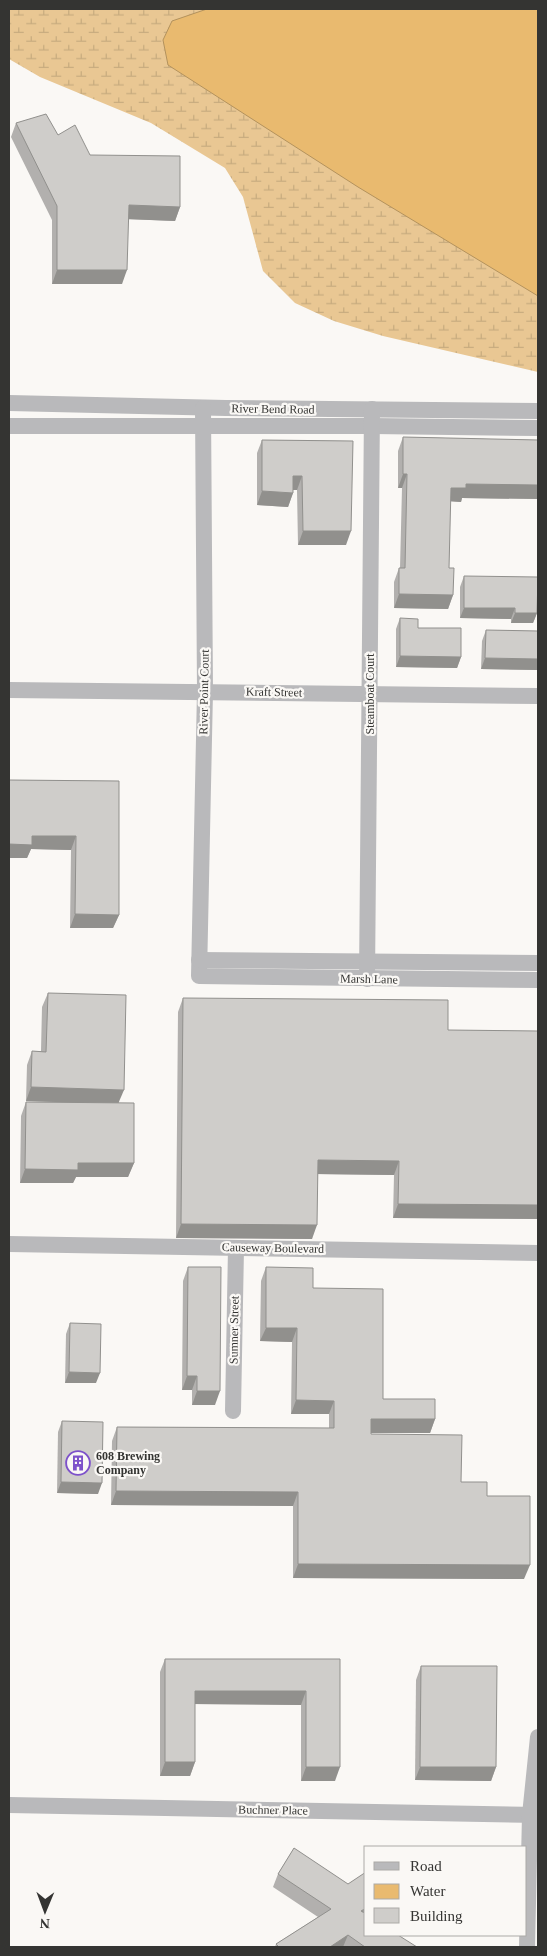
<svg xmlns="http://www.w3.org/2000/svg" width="547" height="1956" font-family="Georgia,serif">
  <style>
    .wetland { fill: url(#wetland-marsh) }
    .water { fill: #e9ba6f; stroke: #b3925d }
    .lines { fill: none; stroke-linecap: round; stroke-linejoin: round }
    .minor { stroke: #b9b9bb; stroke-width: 16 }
    .wall { fill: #b2b0ae }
    .shaded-wall { fill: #91908d }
    .building { fill: #cfcdca; stroke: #91908d }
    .labels { text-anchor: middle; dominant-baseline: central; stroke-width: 4.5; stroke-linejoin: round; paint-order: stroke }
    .street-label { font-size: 12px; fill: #343432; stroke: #faf8f5 }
    .poi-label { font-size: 12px; font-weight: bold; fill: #343432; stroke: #faf8f5; text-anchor: start }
  </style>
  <defs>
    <pattern id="wetland-marsh" width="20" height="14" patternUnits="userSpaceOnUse" patternTransform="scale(1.25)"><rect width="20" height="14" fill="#e9c793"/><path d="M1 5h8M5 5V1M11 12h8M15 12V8" fill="none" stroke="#c8ac7f"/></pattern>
  </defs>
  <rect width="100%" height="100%" fill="#faf8f5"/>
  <polygon class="wetland" points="9,9 538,9 538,372 383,336 334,321 295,303 263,271 243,197 225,168 151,123 40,77 9,59"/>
  <polygon class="water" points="207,9 538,9 538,296 358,187 168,65 163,40 172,21"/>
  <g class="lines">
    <g class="minor">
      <polyline points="9,403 226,408 538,411"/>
      <polyline points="203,408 205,691 199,976 538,980"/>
      <polyline points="9,426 372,426 538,428"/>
      <polyline points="9,690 538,696"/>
      <polyline points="199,960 538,963"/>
      <polyline points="367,979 372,409"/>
      <polyline points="9,1244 538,1253"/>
      <polyline points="233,1411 236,1248"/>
      <polyline points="9,1805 538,1815"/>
      <polyline points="527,1947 530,1815 538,1737"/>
    </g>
  </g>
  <g class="wall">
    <polygon points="16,123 58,135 90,155 180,207 175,221 128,219 122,284 52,284 52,220 11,137"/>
    <polygon points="403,437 538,440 538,499 462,498 461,502 450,501 449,568 453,595 448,609 394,608 394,582 399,568 400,568 402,488 398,488 398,451"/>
    <polygon points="262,440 353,441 346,545 298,545 297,490 293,490 293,493 288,507 257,505 257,453"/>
    <polygon points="464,576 537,613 533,623 511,623 511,619 460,618 460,587"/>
    <polygon points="400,618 461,657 457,668 396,667 396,629"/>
    <polygon points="486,630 538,631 538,670 481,669 482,641"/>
    <polygon points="9,780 119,781 119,915 113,928 70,928 71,850 31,849 27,858 9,858"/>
    <polygon points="48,993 119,1103 134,1163 128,1177 76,1177 73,1183 20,1183 21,1116 26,1102 82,1103 26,1101 27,1065 32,1051 41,1051 42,1007"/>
    <polygon points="183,998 448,1030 538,1031 538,1219 393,1218 394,1175 318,1174 312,1239 176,1238 178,1012"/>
    <polygon points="188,1267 215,1405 192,1405 192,1390 182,1390 183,1281"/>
    <polygon points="266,1267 313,1288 383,1399 435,1419 430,1433 371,1433 371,1434 487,1496 524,1579 293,1578 293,1506 111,1505 112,1441 117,1427 329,1428 329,1414 291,1414 292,1342 260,1341 261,1281"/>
    <polygon points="70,1323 96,1383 65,1383 66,1334"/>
    <polygon points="62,1421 98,1494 57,1493 58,1432"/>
    <polygon points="165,1659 340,1659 335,1781 301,1781 301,1705 195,1704 195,1762 190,1776 160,1776 160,1672"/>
    <polygon points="421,1666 496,1767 491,1781 415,1780 416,1680"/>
    <polygon points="294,1848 366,1935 417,1947 275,1947 276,1944 318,1917 273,1887 278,1874"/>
  </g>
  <g class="shaded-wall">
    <polygon points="129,205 180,207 175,221 124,219"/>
    <polygon points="57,270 127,270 122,284 52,284"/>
    <polygon points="403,474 407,474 402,488 398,488"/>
    <polygon points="293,476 302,476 297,490 288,490"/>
    <polygon points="466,484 538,485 538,499 462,498 461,502 445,501 451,488"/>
    <polygon points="262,491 293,493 288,507 257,505"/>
    <polygon points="303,531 351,531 346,545 298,545"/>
    <polygon points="399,594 453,595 448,609 394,608"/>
    <polygon points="464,608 515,608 511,619 460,618"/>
    <polygon points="515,613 537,613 533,623 511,623"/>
    <polygon points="400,656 461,657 457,668 396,667"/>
    <polygon points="485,658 538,659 538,670 481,669"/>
    <polygon points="32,836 76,836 71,850 31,849 27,858 9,858 9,844"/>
    <polygon points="75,914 119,915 113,928 70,928"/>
    <polygon points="31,1087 124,1090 118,1104 26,1101"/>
    <polygon points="318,1160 399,1161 394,1175 313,1174"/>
    <polygon points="78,1163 134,1163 128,1177 76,1177 73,1183 20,1183 25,1169"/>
    <polygon points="398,1204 538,1205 538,1219 393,1218"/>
    <polygon points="181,1224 317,1225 312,1239 176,1238"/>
    <polygon points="266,1328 297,1328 292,1342 260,1341"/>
    <polygon points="69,1372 100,1373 96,1383 65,1383"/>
    <polygon points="187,1376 197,1376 192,1390 182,1390"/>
    <polygon points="197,1391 220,1391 215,1405 192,1405"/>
    <polygon points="296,1400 334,1401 329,1414 291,1414"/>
    <polygon points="371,1419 435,1419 430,1433 366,1433"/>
    <polygon points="61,1482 102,1483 98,1494 57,1493"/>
    <polygon points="116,1491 298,1492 293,1506 111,1505"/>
    <polygon points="298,1564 530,1565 524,1579 293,1578"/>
    <polygon points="195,1691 306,1691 301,1705 190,1704"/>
    <polygon points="165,1762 195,1762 190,1776 160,1776"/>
    <polygon points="306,1767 340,1767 335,1781 301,1781"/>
    <polygon points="420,1767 496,1767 491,1781 415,1780"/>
    <polygon points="366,1908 366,1918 361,1911"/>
    <polygon points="348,1935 343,1947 330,1947"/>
  </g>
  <g class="building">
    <polygon points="46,114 58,135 75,125 90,155 180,156 180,207 129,205 127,270 57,270 57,206 16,123"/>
    <polygon points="403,437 538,440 538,485 466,484 466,488 451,488 449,568 454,568 453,595 399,594 399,568 405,568 407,474 403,474"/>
    <polygon points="262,440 353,441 351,531 303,531 302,476 293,476 293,493 262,491"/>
    <polygon points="464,576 538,577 537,613 515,613 515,608 464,608"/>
    <polygon points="400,618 418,619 418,628 461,628 461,657 400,656"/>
    <polygon points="486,630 538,631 538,659 485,658"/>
    <polygon points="9,780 119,781 119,915 75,914 76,836 32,836 32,845 9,844"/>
    <polygon points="48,993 126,995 124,1090 31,1087 32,1051 46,1052"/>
    <polygon points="183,998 448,1000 448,1030 538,1031 538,1205 398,1204 399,1161 318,1160 317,1225 181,1224"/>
    <polygon points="26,1102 134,1103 134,1163 78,1163 78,1170 25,1169"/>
    <polygon points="188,1267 221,1267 220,1391 197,1391 197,1376 187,1376"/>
    <polygon points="266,1267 313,1268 313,1288 383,1289 383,1399 435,1399 435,1419 371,1419 371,1434 462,1435 461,1482 487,1482 487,1496 530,1496 530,1565 298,1564 298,1492 116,1491 117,1427 334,1428 334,1401 296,1400 297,1328 266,1328"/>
    <polygon points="70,1323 101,1324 100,1373 69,1372"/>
    <polygon points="62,1421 103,1422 102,1483 61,1482"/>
    <polygon points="165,1659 340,1659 340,1767 306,1767 306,1691 195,1691 195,1762 165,1762"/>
    <polygon points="421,1666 497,1666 496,1767 420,1767"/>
    <polygon points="294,1848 348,1884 366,1872 366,1908 361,1911 366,1914 366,1935 398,1935 417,1947 365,1947 348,1935 330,1947 279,1947 276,1944 331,1909 278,1874"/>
  </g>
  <defs>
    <g id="building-ring" transform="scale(1.25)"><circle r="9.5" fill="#faf8f5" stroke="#7d51ca" stroke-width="1.5"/><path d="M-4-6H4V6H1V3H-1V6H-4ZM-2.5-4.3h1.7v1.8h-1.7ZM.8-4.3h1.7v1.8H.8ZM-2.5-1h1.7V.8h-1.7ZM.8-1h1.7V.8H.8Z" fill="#7d51ca"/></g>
  </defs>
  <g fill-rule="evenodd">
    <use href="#building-ring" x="78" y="1463"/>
  </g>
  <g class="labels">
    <g class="street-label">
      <text transform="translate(273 409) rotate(1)">River Bend Road</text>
      <text transform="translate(204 692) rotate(-89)">River Point Court</text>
      <text transform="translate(274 692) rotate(1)">Kraft Street</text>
      <text transform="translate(370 694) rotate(-90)">Steamboat Court</text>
      <text transform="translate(369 979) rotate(1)">Marsh Lane</text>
      <text transform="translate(273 1248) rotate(1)">Causeway Boulevard</text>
      <text transform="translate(234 1330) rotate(-89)">Sumner Street</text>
      <text transform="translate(273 1810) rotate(1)">Buchner Place</text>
    </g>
    <g class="poi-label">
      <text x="96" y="1456">608 Brewing<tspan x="96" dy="14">Company</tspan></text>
    </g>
  </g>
  <rect width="547" height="1956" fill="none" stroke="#343432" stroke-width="20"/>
  <rect x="364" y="1846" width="162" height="90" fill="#faf8f5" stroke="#abaaa7"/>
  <rect x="374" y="1862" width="25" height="8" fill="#b9b9bb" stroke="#abaaa7"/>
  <text x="410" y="1871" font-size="15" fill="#343432">Road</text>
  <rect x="374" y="1884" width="25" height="15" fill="#e9ba6f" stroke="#abaaa7"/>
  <text x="410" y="1896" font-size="15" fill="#343432">Water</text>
  <rect x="374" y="1908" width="25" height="15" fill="#cfcdca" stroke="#abaaa7"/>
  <text x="410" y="1921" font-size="15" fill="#343432">Building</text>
  <g transform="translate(45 1911) rotate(181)" stroke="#faf8f5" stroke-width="4" paint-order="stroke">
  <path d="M0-4L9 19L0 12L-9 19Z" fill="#343432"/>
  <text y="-8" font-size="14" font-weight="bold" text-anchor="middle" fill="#343432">N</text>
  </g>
</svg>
